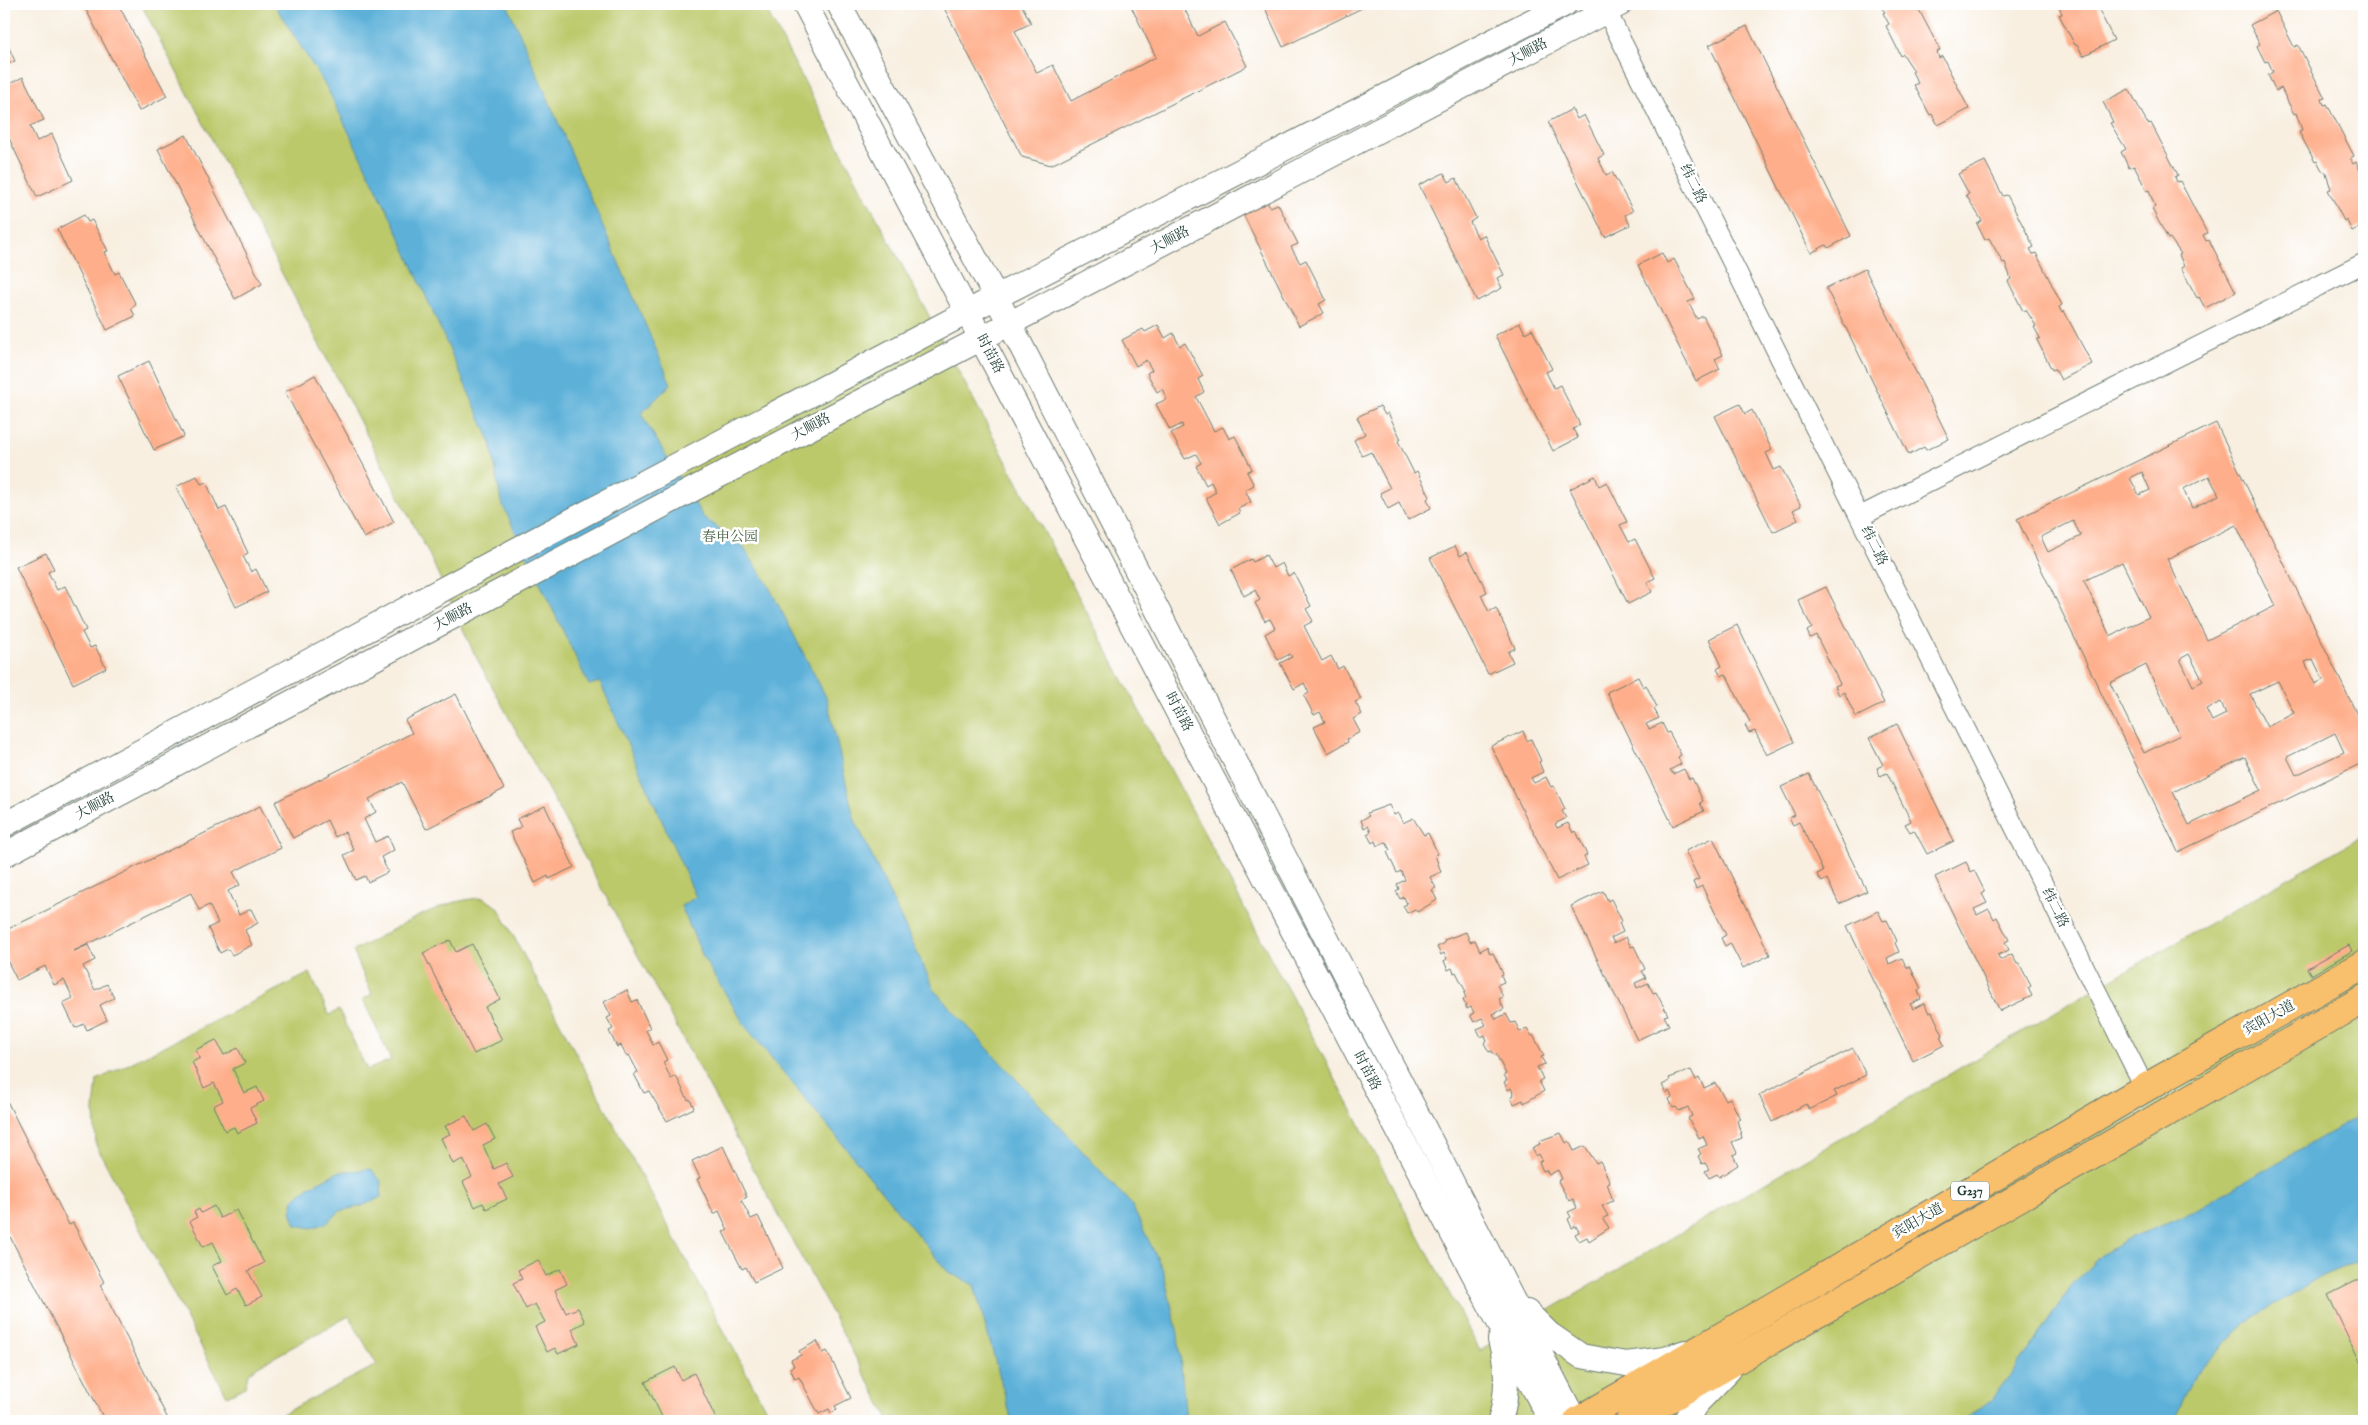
<svg xmlns="http://www.w3.org/2000/svg" width="2368" height="1425" font-family="'IM FELL English','Noto Serif SC',serif">
  <style>
    .green { fill: #bcc96b; stroke: #6e8350 }
    .water { fill: #5db1d9; stroke: #3e7786 }
    .building { fill: #feae8a; fill-rule: evenodd }
    .lines { fill: none; stroke-linecap: round; stroke-linejoin: round }
    .minor-casing { stroke: #6b7b71; stroke-width: 21 }
    .tertiary-casing { stroke: #6b7b71; stroke-width: 26 }
    .trunk-casing { stroke: #6b7b71; stroke-width: 30 }
    .minor { stroke: #fff; stroke-width: 19 }
    .tertiary { stroke: #fff; stroke-width: 24 }
    .trunk { stroke: #f8bf6c; stroke-width: 28 }
    .labels { text-anchor: middle; dominant-baseline: central; stroke-width: 5; stroke-linejoin: round; paint-order: stroke }
    .shield { fill: #fff; stroke: #627771; stroke-width: 1 }
    .shield-label { font-size: 12px; font-weight: bold; fill: #1f3d34 }
    .street-label { font-size: 14px; fill: #1f3d34; stroke: #fff }
    .park-label { font-size: 14px; fill: #466042; stroke: #fff }
  </style>
  <rect width="100%" height="100%" fill="#fff"/>
  <filter id="ink" filterUnits="userSpaceOnUse"><feTurbulence type="fractalNoise" baseFrequency=".02" numOctaves="2"/><feDisplacementMap in="SourceGraphic" scale="10" xChannelSelector="R" yChannelSelector="G"/><feConvolveMatrix kernelMatrix="1 2 1 2 8 2 1 2 1" color-interpolation-filters="sRGB"/></filter>
  <filter id="wash" filterUnits="userSpaceOnUse"><feTurbulence type="fractalNoise" baseFrequency=".0096" numOctaves="4" result="noise"/><feDisplacementMap in="SourceGraphic" scale="20" xChannelSelector="R" yChannelSelector="G"/><feGaussianBlur stdDeviation="1.12" result="paint"/><feColorMatrix in="noise" values="0 0 0 0 0 0 0 0 0 0 0 0 0 0 0 0 0 1.4 0 .05"/><feComposite in="paint" operator="in"/></filter>
  <g filter="url(#wash)">
    <rect width="100%" height="100%" fill="#f8efe1"/>
    <g class="green">
      <polygon points="141,4 763,4 1480,1351 2077,999 2364,835 2364,1421 890,1421 473,651 428,552"/>
      <path d="M483,898L498,907L772,1421H240L256,1411L267,1416L280,1415L377,1365L349,1316L258,1366L248,1374L245,1387L227,1396L96,1145L94,1110L97,1080L310,973L329,1015L339,1010L367,1070L391,1060L363,999L372,994L353,951C392,931 439,899 483,898Z"/>
    </g>
    <g class="water">
      <polygon points="274,4 507,4 671,384 641,414 703,517 741,544 767,583 827,699 854,818 935,991 1131,1204 1163,1270 1178,1334 1186,1421 1012,1421 974,1285 948,1272 746,1027 704,959 681,906 696,897 600,682 589,685 501,502 491,443 393,222 327,88"/>
      <polygon points="2364,1113 2364,1259 2323,1276 2247,1321 2195,1375 2173,1421 1962,1421 1991,1400 2029,1350 2071,1286 2101,1255 2132,1237 2181,1218"/>
      <polygon points="371,1169 382,1182 381,1197 362,1206 340,1211 327,1223 311,1228 296,1225 291,1212 294,1199 309,1187 338,1172"/>
    </g>
    <g id="blocks">
      <g class="building">
        <polygon points="83,4 118,4 167,96 139,111"/>
        <polygon points="942,4 1021,4 1031,23 1015,31 1037,73 1053,65 1071,101 1156,57 1130,4 1182,4 1198,36 1225,22 1247,66 1051,165 1022,157"/>
        <polygon points="1269,4 1370,4 1283,47 1264,6"/>
        <polygon points="1878,4 1916,4 1940,50 1937,52 1939,58 1942,56 1969,109 1938,125 1932,114 1930,115 1914,85 1918,83 1912,72 1914,71 1903,54 1901,56 1886,26 1889,24 1883,13 1885,12"/>
        <polygon points="2058,4 2096,4 2114,40 2083,56 2077,44 2075,45 2059,15 2062,14"/>
        <polygon points="2276,11 2294,47 2298,45 2325,98 2322,99 2324,105 2327,104 2354,156 2350,158 2353,164 2356,162 2364,179 2364,225 2352,231 2346,219 2344,221 2328,190 2331,189 2325,171 2323,172 2317,161 2315,162 2299,132 2302,130 2296,113 2294,114 2281,88 2276,91 2268,75 2273,72 2268,61 2265,62 2257,46 2260,44 2250,25"/>
        <polygon points="1747,26 1851,236 1828,248 1826,245 1811,253 1709,45"/>
        <polygon points="4,37 15,61 4,66"/>
        <polygon points="23,77 44,120 30,126 37,141 52,134 73,180 37,197 4,128 4,78 7,85"/>
        <polygon points="2129,89 2148,124 2151,123 2178,175 2175,177 2177,182 2180,181 2207,233 2203,235 2206,241 2209,240 2236,292 2205,308 2199,297 2197,298 2181,268 2184,266 2179,255 2181,254 2170,238 2168,239 2152,209 2155,207 2149,190 2147,191 2134,166 2129,168 2121,152 2126,149 2110,123 2113,122 2103,102"/>
        <polygon points="1572,109 1577,119 1584,115 1604,155 1598,158 1606,175 1612,172 1633,211 1625,215 1630,225 1605,237 1548,122"/>
        <polygon points="186,135 262,284 235,299 158,149"/>
        <polygon points="1985,161 2003,196 2007,195 2034,247 2030,249 2033,254 2036,253 2062,305 2059,307 2062,313 2064,311 2092,364 2061,380 2055,369 2052,370 2037,340 2040,338 2034,327 2036,326 2026,310 2023,311 2008,281 2011,279 2005,262 2003,263 1989,238 1985,240 1977,224 1982,221 1966,195 1969,194 1958,174"/>
        <polygon points="1444,173 1449,182 1456,178 1476,218 1470,222 1478,238 1484,235 1504,275 1497,278 1502,288 1477,301 1419,185"/>
        <polygon points="1265,198 1270,207 1278,204 1298,244 1291,247 1300,263 1306,260 1326,300 1319,304 1324,313 1299,326 1241,210"/>
        <polygon points="84,215 88,222 92,220 108,251 104,252 115,274 119,272 136,305 131,308 135,316 107,330 57,229"/>
        <polygon points="1662,253 1667,263 1674,259 1695,299 1688,302 1697,319 1703,316 1723,355 1715,359 1720,369 1696,381 1638,265"/>
        <polygon points="1865,269 1949,439 1926,450 1924,447 1909,455 1826,288"/>
        <polygon points="1520,323 1525,333 1532,329 1552,369 1546,372 1554,388 1560,385 1580,425 1573,429 1578,438 1553,451 1495,335"/>
        <polygon points="1158,325 1165,338 1173,333 1180,346 1185,343 1203,376 1198,379 1204,392 1196,397 1214,431 1223,427 1229,439 1235,436 1252,469 1247,472 1254,485 1245,490 1251,502 1238,509 1240,513 1220,524 1206,498 1216,492 1211,482 1206,485 1196,466 1201,463 1196,454 1185,459 1171,433 1183,427 1182,424 1170,430 1156,404 1167,399 1162,389 1157,392 1147,373 1152,370 1146,360 1136,366 1122,340 1143,329 1145,332"/>
        <polygon points="149,361 184,436 154,450 118,376"/>
        <polygon points="315,375 394,522 364,538 285,392"/>
        <polygon points="1740,404 1745,414 1752,410 1772,450 1766,453 1774,470 1781,467 1801,506 1793,510 1798,520 1773,532 1715,416"/>
        <polygon points="1380,406 1385,415 1388,413 1401,439 1398,441 1414,473 1417,471 1430,497 1427,499 1431,508 1408,520 1399,503 1388,509 1380,493 1390,488 1371,452 1362,456 1354,440 1365,434 1357,417"/>
        <path d="M2216,423L2364,729V762L2178,852L2017,519ZM2142,472L2150,490L2139,495L2130,478ZM2209,476L2219,495L2192,508L2183,489ZM2073,521L2081,536L2048,552L2041,537ZM2236,525L2275,606L2207,640L2167,559ZM2122,562L2149,617L2110,636L2084,581ZM2189,654L2203,681L2193,686L2180,659ZM2313,659L2323,680L2315,684L2305,662ZM2146,665L2180,735L2144,753L2110,683ZM2278,681L2294,713L2267,727L2250,694ZM2221,702L2226,714L2212,721L2206,709ZM2335,733L2344,752L2296,775L2287,757ZM2245,757L2261,790L2189,825L2173,792Z"/>
        <polygon points="197,476 201,484 206,482 219,510 226,507 248,553 243,556 251,572 256,569 267,592 236,607 176,487"/>
        <polygon points="1595,476 1599,486 1607,482 1627,522 1620,525 1629,542 1635,539 1655,578 1647,582 1652,592 1628,604 1570,489"/>
        <polygon points="1455,546 1460,556 1467,552 1487,592 1481,595 1489,612 1496,608 1515,648 1508,652 1513,662 1488,674 1430,558"/>
        <polygon points="46,553 54,569 48,572 57,590 65,586 86,630 82,632 90,648 95,646 106,668 73,684 16,567"/>
        <polygon points="1266,555 1273,568 1282,563 1288,576 1294,573 1311,606 1306,609 1313,621 1304,626 1322,661 1331,656 1338,669 1343,666 1361,699 1355,702 1362,714 1353,719 1360,732 1347,739 1348,742 1328,753 1314,727 1325,722 1320,712 1314,715 1304,696 1309,693 1304,683 1294,689 1280,663 1292,657 1290,654 1278,660 1265,634 1275,628 1270,619 1265,621 1255,603 1260,600 1255,590 1244,596 1231,570 1251,559 1253,562"/>
        <polygon points="1826,587 1884,703 1856,717 1844,692 1839,695 1835,686 1840,684 1816,635 1810,638 1807,631 1812,628 1798,600"/>
        <polygon points="1737,625 1794,742 1767,755 1755,731 1749,733 1745,725 1750,722 1726,674 1721,676 1717,669 1722,666 1709,639"/>
        <polygon points="1638,677 1643,687 1646,685 1657,707 1654,709 1659,718 1646,724 1649,729 1662,723 1667,733 1669,732 1681,755 1678,757 1681,764 1670,770 1673,774 1684,769 1689,779 1692,778 1703,801 1700,803 1704,811 1673,826 1607,692"/>
        <polygon points="456,694 504,789 426,829 402,782 369,799 376,812 364,819 375,842 388,836 394,850 381,857 388,872 368,882 365,876 356,880 344,855 354,850 345,832 335,837 327,820 293,838 275,802 412,733 405,720"/>
        <polygon points="1897,724 1954,841 1927,854 1914,830 1910,832 1905,824 1911,821 1887,773 1880,776 1877,768 1883,765 1869,738"/>
        <polygon points="1523,731 1527,741 1531,739 1541,761 1539,762 1543,772 1531,778 1534,783 1546,777 1551,787 1554,786 1565,809 1562,811 1566,818 1555,824 1557,828 1568,823 1573,833 1576,831 1587,855 1584,857 1588,865 1557,880 1491,746"/>
        <polygon points="1809,774 1867,891 1839,904 1827,879 1822,882 1817,874 1823,871 1799,822 1793,825 1789,818 1795,815 1781,787"/>
        <polygon points="1389,805 1394,815 1398,813 1403,823 1413,818 1424,835 1428,833 1438,854 1435,855 1441,872 1430,877 1436,888 1432,890 1437,900 1417,912 1415,909 1407,913 1403,906 1407,904 1404,897 1400,899 1396,891 1399,889 1397,884 1405,880 1401,871 1397,873 1387,852 1390,850 1386,842 1377,846 1375,841 1372,843 1367,834 1371,832 1368,826 1364,828 1361,820 1369,816 1367,813"/>
        <polygon points="260,806 281,848 233,872 240,885 228,891 239,915 251,909 258,923 245,930 252,945 232,955 228,949 220,953 208,928 218,923 209,905 199,910 191,893 74,951 88,945 95,960 83,966 95,990 107,984 114,998 100,1005 107,1020 87,1030 84,1024 75,1028 63,1003 73,998 64,980 54,985 45,966 17,980 4,954 4,931"/>
        <polygon points="545,806 574,867 549,879 548,876 535,883 510,832 521,827 517,819"/>
        <polygon points="1713,838 1770,955 1743,968 1730,943 1725,946 1721,938 1726,935 1702,886 1696,889 1693,882 1699,879 1685,851"/>
        <polygon points="1966,862 1971,872 1974,870 1985,892 1982,894 1987,903 1974,909 1977,915 1989,909 1994,919 1997,917 2009,940 2005,942 2009,950 1998,955 2000,960 2012,954 2017,964 2019,963 2031,986 2028,988 2032,996 2000,1011 1935,877"/>
        <polygon points="1603,891 1608,901 1611,899 1622,921 1619,923 1623,932 1611,938 1614,943 1626,937 1631,947 1634,946 1645,969 1642,971 1646,978 1635,983 1637,988 1648,983 1653,993 1656,992 1668,1015 1664,1016 1669,1025 1637,1040 1571,906"/>
        <polygon points="1878,911 1883,921 1887,920 1897,941 1895,943 1899,952 1887,958 1889,964 1902,958 1907,968 1910,966 1921,989 1918,991 1921,999 1910,1004 1913,1009 1924,1003 1929,1013 1932,1012 1943,1035 1940,1037 1944,1045 1913,1061 1847,926"/>
        <polygon points="1466,932 1470,942 1475,940 1480,951 1487,947 1490,954 1493,953 1503,974 1501,975 1504,982 1497,985 1503,997 1499,999 1504,1009 1493,1014 1496,1019 1506,1014 1511,1023 1515,1022 1520,1032 1527,1029 1531,1036 1533,1035 1544,1056 1541,1057 1545,1064 1537,1067 1543,1079 1539,1081 1544,1091 1524,1103 1523,1100 1514,1104 1511,1097 1514,1095 1511,1088 1508,1090 1504,1082 1507,1080 1504,1075 1506,1074 1496,1054 1494,1055 1492,1051 1489,1052 1484,1043 1487,1041 1485,1035 1481,1037 1477,1029 1486,1025 1482,1018 1474,1022 1470,1015 1474,1013 1471,1007 1467,1009 1463,1000 1466,998 1464,993 1466,992 1456,972 1454,973 1452,968 1448,970 1444,961 1447,959 1444,953 1441,955 1437,947 1445,943 1444,940"/>
        <polygon points="450,940 456,952 472,944 500,999 485,1007 502,1040 474,1054 423,953"/>
        <polygon points="2349,945 2352,951 2311,975 2307,968"/>
        <polygon points="627,990 632,1002 637,1000 650,1028 646,1030 653,1045 658,1042 667,1060 663,1062 671,1079 676,1076 688,1100 690,1099 694,1108 667,1121 649,1091 644,1093 634,1074 638,1072 629,1055 626,1056 621,1045 617,1047 609,1031 613,1029 607,1018 611,1016 604,1002"/>
        <polygon points="216,1040 224,1055 238,1048 245,1063 233,1069 244,1093 257,1087 264,1101 250,1108 257,1123 237,1133 234,1127 225,1131 213,1106 223,1101 214,1083 204,1088 192,1062 200,1058 195,1050"/>
        <polygon points="1853,1048 1866,1075 1834,1091 1837,1096 1809,1110 1806,1104 1772,1122 1759,1095"/>
        <polygon points="1691,1070 1696,1080 1699,1078 1704,1088 1715,1083 1726,1100 1730,1098 1740,1119 1737,1120 1742,1138 1732,1142 1737,1153 1733,1155 1738,1165 1719,1177 1717,1174 1709,1178 1705,1171 1709,1169 1705,1163 1702,1164 1698,1156 1701,1154 1698,1149 1707,1145 1703,1136 1699,1138 1688,1118 1692,1116 1688,1107 1679,1111 1676,1107 1673,1108 1669,1099 1672,1097 1669,1091 1666,1093 1662,1085 1670,1081 1669,1078"/>
        <polygon points="4,1095 69,1225 73,1223 104,1282 100,1285 169,1421 105,1421 4,1225"/>
        <polygon points="466,1116 474,1131 487,1124 495,1139 483,1145 494,1169 506,1163 513,1177 499,1184 507,1199 486,1209 483,1203 475,1207 463,1182 472,1177 463,1159 453,1164 441,1138 450,1134 445,1126"/>
        <polygon points="1561,1133 1566,1143 1569,1141 1574,1151 1585,1146 1596,1163 1600,1161 1610,1182 1607,1183 1613,1201 1602,1206 1608,1216 1603,1218 1609,1228 1589,1241 1587,1237 1579,1241 1575,1234 1579,1232 1576,1226 1572,1228 1568,1219 1571,1217 1568,1212 1577,1208 1573,1199 1569,1201 1558,1181 1562,1179 1558,1170 1549,1175 1546,1170 1543,1171 1539,1162 1542,1160 1539,1154 1536,1156 1532,1148 1540,1144 1539,1141"/>
        <polygon points="723,1146 747,1197 741,1200 751,1219 758,1216 783,1268 754,1282 746,1267 742,1269 723,1232 728,1230 719,1211 714,1214 697,1179 700,1178 692,1161"/>
        <polygon points="214,1206 220,1218 236,1210 264,1263 248,1271 262,1297 246,1305 237,1289 227,1295 212,1266 222,1261 213,1242 203,1247 190,1221 197,1217 194,1212 199,1209 201,1213"/>
        <polygon points="538,1260 546,1276 560,1269 567,1284 555,1290 566,1313 578,1308 585,1322 572,1329 579,1344 558,1354 555,1348 547,1352 535,1327 545,1322 535,1304 526,1309 513,1283 522,1279 518,1270"/>
        <polygon points="2364,1277 2364,1370 2328,1295"/>
        <polygon points="817,1341 823,1353 827,1351 851,1398 835,1406 837,1410 831,1413 829,1409 819,1414 799,1377 795,1379 790,1368 794,1366 791,1360 801,1355 799,1351"/>
        <polygon points="675,1367 681,1380 694,1373 717,1421 664,1421 645,1382"/>
      </g>
    </g>
  </g>
  <g filter="url(#ink)">
    <use href="#blocks" fill-opacity="0" stroke="#6b7b71" stroke-width="1"/>
    <g class="lines">
      <g class="minor-casing">
        <g id="minor">
          <polyline points="1603,4 2145,1088"/>
          <polyline points="1869,512 2364,263"/>
        </g>
      </g>
      <g class="tertiary-casing">
        <g id="tertiary">
          <polyline points="805,4 1551,1421"/>
          <polyline points="839,4 996,297 1575,1421"/>
          <polyline points="4,825 514,551 996,297 1565,4"/>
          <polyline points="4,855 703,484 1620,4"/>
          <polyline points="1527,1312 1549,1334 1581,1356 1626,1364 1665,1359 1685,1352"/>
          <path d="M1500,1340C1508,1367 1508,1394 1500,1421"/>
          <polyline points="1685,1421 1696,1404 1729,1370"/>
        </g>
      </g>
      <g class="trunk-casing">
        <g id="trunk">
          <polyline points="1578,1421 2145,1088 2364,964"/>
          <polyline points="1630,1421 2364,999"/>
        </g>
      </g>
      <use href="#minor" class="minor"/>
      <use href="#tertiary" class="tertiary"/>
      <use href="#trunk" class="trunk"/>
    </g>
  </g>
  <g class="labels">
    <rect class="shield" x="1951" y="1181.5" width="38" height="19" rx="4"/>
    <g class="shield-label">
      <text x="1970" y="1191">G237</text>
    </g>
    <g class="street-label">
      <text transform="translate(1528 52) rotate(-28)">大顺路</text>
      <text transform="translate(1693 184) rotate(63)">纬二路</text>
      <text transform="translate(1170 240) rotate(-28)">大顺路</text>
      <text transform="translate(990 354) rotate(62)">时苗路</text>
      <text transform="translate(811 427) rotate(-28)">大顺路</text>
      <text transform="translate(1874 546) rotate(63)">纬二路</text>
      <text transform="translate(453 617) rotate(-28)">大顺路</text>
      <text transform="translate(1179 712) rotate(62)">时苗路</text>
      <text transform="translate(95 806) rotate(-28)">大顺路</text>
      <text transform="translate(2055 908) rotate(63)">纬二路</text>
      <text transform="translate(2269 1018) rotate(-29)">宾阳大道</text>
      <text transform="translate(1367 1071) rotate(62)">时苗路</text>
      <text transform="translate(1918 1221) rotate(-30)">宾阳大道</text>
    </g>
    <g class="park-label">
      <text x="730" y="537">春申公园</text>
    </g>
  </g>
  <rect width="2368" height="1425" fill="none" stroke="#fff" stroke-width="20"/>
</svg>
